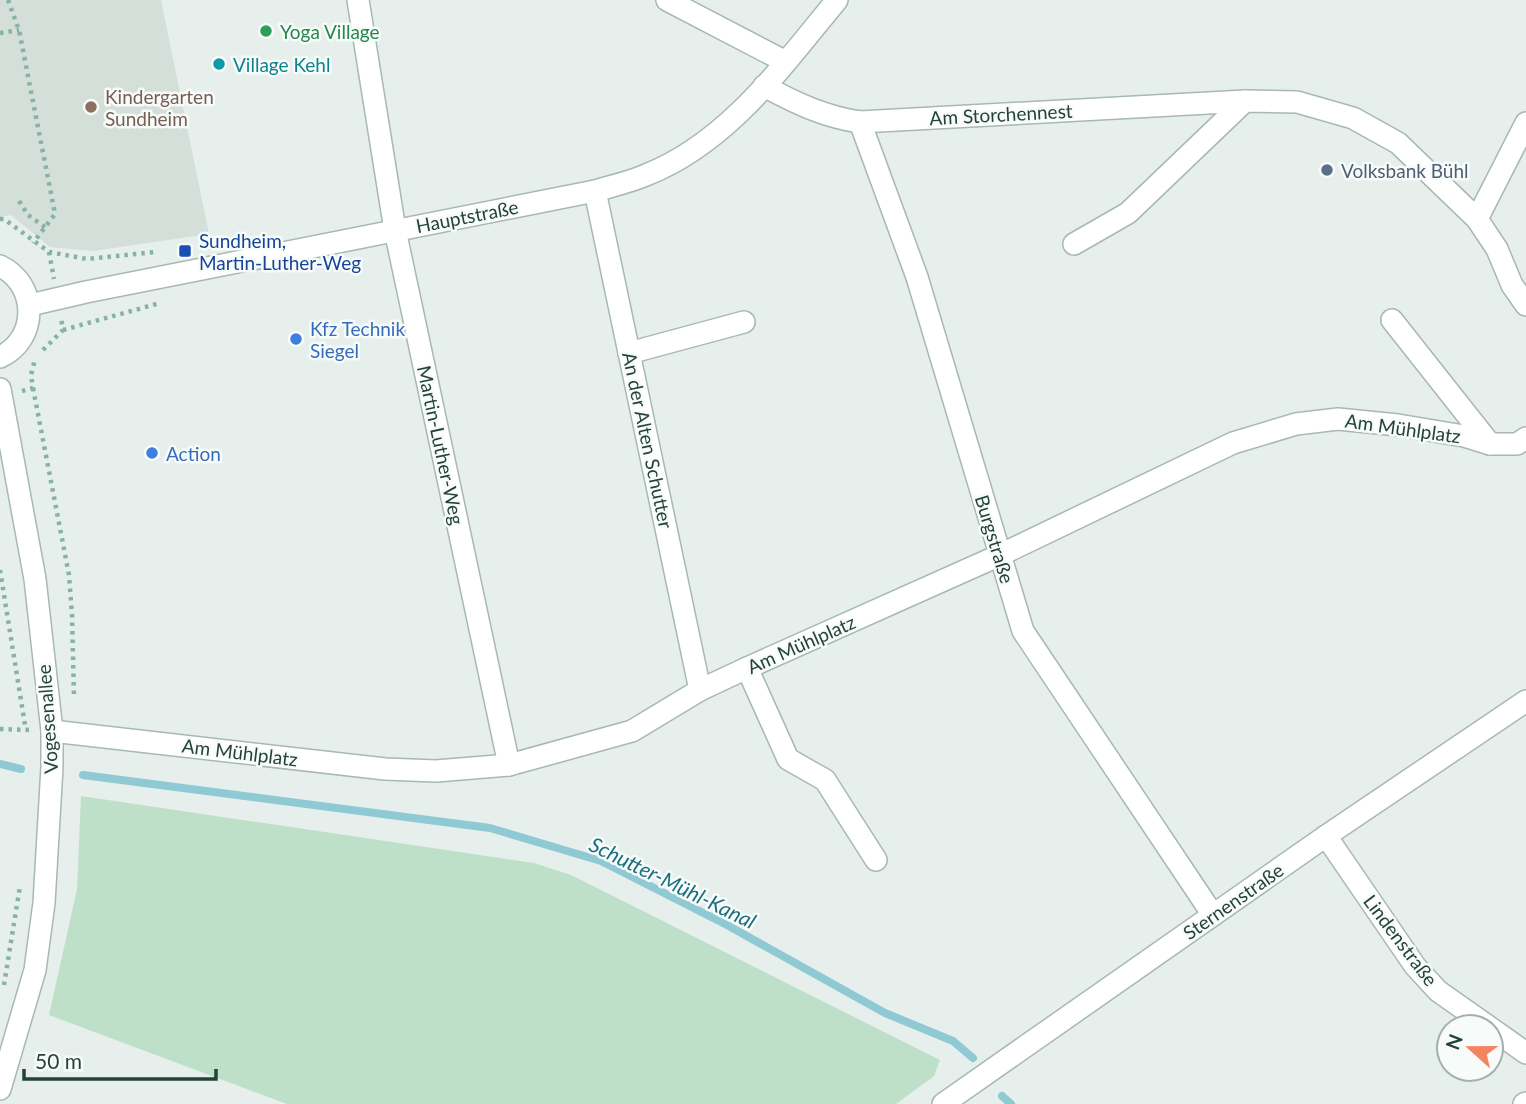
<svg xmlns="http://www.w3.org/2000/svg" width="1526" height="1104" font-family="Lato,sans-serif">
  <style>
    .built { fill: #d4dfda }
    .green { fill: #bfe0c8 }
    .lines { fill: none; stroke-linecap: round; stroke-linejoin: round }
    .stream { stroke: #8ec9d4; stroke-width: 8 }
    .minor-casing { stroke: #a8b8b2; stroke-width: 24 }
    .path { stroke: #86b3a5; stroke-width: 4.5; stroke-dasharray: 3.5 5; stroke-linecap: butt }
    .minor { stroke: #fff; stroke-width: 21 }
    .leisure-dot { fill: #2e9e5b; stroke: #f7fbf9; stroke-width: 2.5 }
    .culture-dot { fill: #0f9aa8; stroke: #f7fbf9; stroke-width: 2.5 }
    .education-dot { fill: #8d6e63; stroke: #f7fbf9; stroke-width: 2.5 }
    .service-dot { fill: #5c6f8a; stroke: #f7fbf9; stroke-width: 2.5 }
    .transit-dot { fill: #1a4fb4; stroke: #f7fbf9; stroke-width: 2.5 }
    .shop-dot { fill: #3f7fe0; stroke: #f7fbf9; stroke-width: 2.5 }
    .labels { text-anchor: middle; dominant-baseline: central; stroke-width: 5; stroke-linejoin: round; paint-order: stroke }
    .leisure-label { font-size: 19px; fill: #27864d; stroke: #f7fbf9; text-anchor: start }
    .culture-label { font-size: 19px; fill: #0d838f; stroke: #f7fbf9; text-anchor: start }
    .education-label { font-size: 19px; fill: #785e54; stroke: #f7fbf9; text-anchor: start }
    .street-label { font-size: 19px; fill: #24423a; stroke: #f7fbf9 }
    .service-label { font-size: 19px; fill: #4e5e75; stroke: #f7fbf9; text-anchor: start }
    .transit-label { font-size: 19px; fill: #164399; stroke: #f7fbf9; text-anchor: start }
    .shop-label { font-size: 19px; fill: #366cbe; stroke: #f7fbf9; text-anchor: start }
    .water-label { font-size: 21px; font-style: italic; fill: #1c6f80; stroke: #f7fbf9 }
  </style>
  <rect width="100%" height="100%" fill="#e6efeb"/>
  <polygon class="built" points="0,0 161,0 209,234 93,251 50,247 11,215 0,217"/>
  <polygon class="green" points="81,796 534,863 571,875 940,1060 934,1076 896,1104 287,1104 49,1015 77,889"/>
  <g class="lines">
    <g class="stream">
      <polyline points="0,764 21,769"/>
      <polyline points="83,775 490,828 601,861 727,925 885,1013 953,1041 973,1058"/>
      <polyline points="1002,1096 1011,1104"/>
    </g>
    <g class="minor-casing">
      <g id="minor">
        <polyline points="358,0 395,230 509,765"/>
        <polyline points="667,0 786,62"/>
        <path d="M764,86C795,103 825,117 860,122L1245,101L1297,102L1353,118L1398,143L1477,219L1497,249L1512,285L1526,305"/>
        <polyline points="860,122 917,277 1023,631 1213,915"/>
        <polyline points="595,191 700,690"/>
        <polyline points="1477,219 1526,123"/>
        <polyline points="1074,244 1128,213 1245,101"/>
        <path d="M0,266C38,284 39,339 0,357"/>
        <path d="M30,305L86,292L595,191C612,186 630,182 646,175C728,143 783,65 837,0"/>
        <polyline points="1392,320 1490,444"/>
        <polyline points="629,353 744,322"/>
        <polyline points="0,389 35,579 52,731 52,767 44,903 35,970 0,1089"/>
        <polyline points="747,668 788,759 825,780 876,860"/>
        <polyline points="52,731 385,769 436,771 509,765 632,731 700,690 747,668 1000,555 1233,443 1296,424 1338,419 1398,425 1464,436 1490,444 1517,444 1526,438"/>
        <polyline points="1326,836 1415,966 1438,991 1526,1053"/>
        <polyline points="943,1104 1326,836 1526,701"/>
        <polyline points="1524,1104 1526,1103"/>
      </g>
    </g>
    <g class="path">
      <polyline points="8,0 19,30 55,214 33,243"/>
      <polyline points="0,33 19,30"/>
      <polyline points="19,201 28,215 45,227"/>
      <polyline points="0,219 4,219 49,252 87,259 155,252"/>
      <polyline points="49,252 54,279"/>
      <polyline points="63,330 160,303"/>
      <polyline points="43,350 63,330 61,318"/>
      <polyline points="33,388 69,575 72,615 74,697"/>
      <polyline points="22,391 33,388 31,375 35,359"/>
      <polyline points="0,570 25,725"/>
      <polyline points="0,729 31,730"/>
      <polyline points="4,985 20,886"/>
    </g>
    <use href="#minor" class="minor"/>
  </g>
  <circle class="leisure-dot" cx="266" cy="31" r="7"/>
  <circle class="culture-dot" cx="219" cy="64" r="7"/>
  <circle class="education-dot" cx="91" cy="107" r="7"/>
  <circle class="service-dot" cx="1327" cy="170" r="7"/>
  <rect class="transit-dot" x="178" y="244" width="14" height="14" rx="3.5"/>
  <g class="shop-dot">
    <circle cx="296" cy="339" r="7"/>
    <circle cx="152" cy="453" r="7"/>
  </g>
  <g class="labels">
    <g class="leisure-label">
      <text x="280" y="31">Yoga Village</text>
    </g>
    <g class="culture-label">
      <text x="233" y="64">Village Kehl</text>
    </g>
    <g class="education-label">
      <text x="105" y="96">Kindergarten<tspan x="105" dy="22">Sundheim</tspan></text>
    </g>
    <g class="street-label">
      <text transform="translate(1001 114) rotate(-3)">Am Storchennest</text>
      <text transform="translate(467 216) rotate(-11)">Hauptstraße</text>
      <text transform="translate(1403 428) rotate(8)">Am Mühlplatz</text>
      <text transform="translate(648 440) rotate(78)">An der Alten Schutter</text>
      <text transform="translate(441 445) rotate(78)">Martin-Luther-Weg</text>
      <text transform="translate(995 539) rotate(73)">Burgstraße</text>
      <text transform="translate(801 644) rotate(-24)">Am Mühlplatz</text>
      <text transform="translate(47 719) rotate(-94)">Vogesenallee</text>
      <text transform="translate(240 752) rotate(7)">Am Mühlplatz</text>
      <text transform="translate(1233 901) rotate(-35)">Sternenstraße</text>
      <text transform="translate(1401 940) rotate(53)">Lindenstraße</text>
    </g>
    <g class="service-label">
      <text x="1341" y="170">Volksbank Bühl</text>
    </g>
    <g class="transit-label">
      <text x="199" y="240">Sundheim,<tspan x="199" dy="22">Martin-Luther-Weg</tspan></text>
    </g>
    <g class="shop-label">
      <text x="310" y="328">Kfz Technik<tspan x="310" dy="22">Siegel</tspan></text>
      <text x="166" y="453">Action</text>
    </g>
    <g class="water-label">
      <text transform="translate(673 882) rotate(26)">Schutter-Mühl-Kanal</text>
    </g>
  </g>
  <g transform="translate(1470 1048) rotate(291)"><circle r="33" fill="#f7fbf9" stroke="#a3b1ad" stroke-width="2"/>
  <path d="M0-5L12 26L0 18L-12 26Z" fill="#f4845f"/>
  <text y="-10" font-size="19" font-weight="bold" text-anchor="middle" fill="#24423a">N</text>
  </g>
  <path d="M24 1069v10h192v-10" fill="none" stroke="#24423a" stroke-width="3.5"/>
  <text x="35" y="1069" font-size="21" fill="#24423a" stroke="#f7fbf9" stroke-width="5" paint-order="stroke">50 m</text>
</svg>
